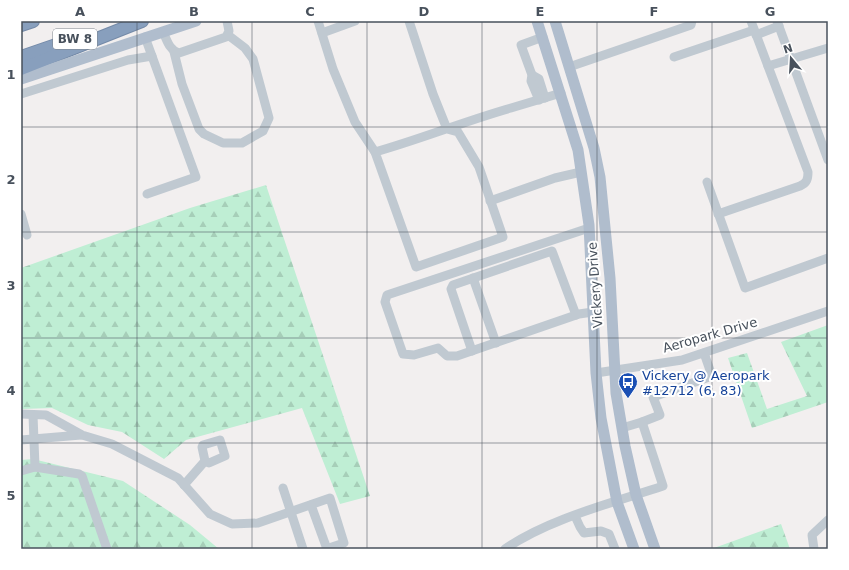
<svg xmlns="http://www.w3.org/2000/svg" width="849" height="570" font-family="'DejaVu Sans',sans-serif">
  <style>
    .forest { fill: url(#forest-firs) }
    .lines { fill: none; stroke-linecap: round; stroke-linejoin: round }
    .highway-casing { stroke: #748aa8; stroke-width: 14 }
    .minor { stroke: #c0c9d1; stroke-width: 9 }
    .major { stroke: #b0bdcd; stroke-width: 11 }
    .highway { stroke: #889fbd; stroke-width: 12 }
    .grid { fill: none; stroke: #48515c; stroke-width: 1; stroke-opacity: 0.55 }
    .labels { text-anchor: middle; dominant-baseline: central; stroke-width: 4; stroke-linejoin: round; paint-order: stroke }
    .shield { fill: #fff; stroke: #7f858d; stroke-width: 1 }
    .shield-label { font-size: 12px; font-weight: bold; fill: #48515c }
    .street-label { font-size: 13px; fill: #48515c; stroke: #fff }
    .transit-label { font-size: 13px; fill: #164399; stroke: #fff; text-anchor: start }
    .neatline { fill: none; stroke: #48515c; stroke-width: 1.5 }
    .grid-label { font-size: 13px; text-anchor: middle; font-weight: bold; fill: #48515c }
  </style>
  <defs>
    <pattern id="forest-firs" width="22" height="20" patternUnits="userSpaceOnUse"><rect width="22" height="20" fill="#bfeed4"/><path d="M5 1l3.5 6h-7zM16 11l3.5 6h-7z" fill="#a6ceb8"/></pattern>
  </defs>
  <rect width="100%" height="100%" fill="#f2efef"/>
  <g class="forest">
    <polygon points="266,185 370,496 340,504 302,408 186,440 164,459 122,432 88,425 52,408 21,409 21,268 190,208"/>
    <polygon points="828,325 828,402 752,428 728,358 747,353 767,409 807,396 781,342"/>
    <polygon points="33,459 123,481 190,525 219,549 21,549 21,460"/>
    <polygon points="781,524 790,549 714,549 714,548"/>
  </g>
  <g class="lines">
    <g class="highway-casing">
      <g id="highway">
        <polyline points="21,25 33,21"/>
        <polyline points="21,57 82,36"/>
        <polyline points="21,69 142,21"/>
      </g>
    </g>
    <g class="minor">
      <polyline points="318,21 333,69 355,122 375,152"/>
      <path d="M409,21L433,94L447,129L458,132L479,167L503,237L416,267L375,152C421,139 465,121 511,108C528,103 544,98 561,93"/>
      <polyline points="777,21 828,160"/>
      <path d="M163,32C167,40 169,50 179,53L226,37L229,31L227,21"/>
      <polyline points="322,33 355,21"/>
      <polyline points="756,35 779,26"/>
      <polyline points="145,37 196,177 147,194"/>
      <polyline points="174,52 182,84 199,129 204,134 223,143 242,143 263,131 269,118 253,59 245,48 228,35"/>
      <polyline points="674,57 754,30"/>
      <polyline points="768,66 828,48"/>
      <polyline points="569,67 691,25 692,21"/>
      <polyline points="532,75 539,79 545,98"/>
      <polyline points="21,94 128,60 152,56"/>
      <polyline points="539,100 531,81 532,75 521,45 543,37"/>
      <polyline points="707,182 745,288 828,258"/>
      <polyline points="490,201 555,178 581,172"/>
      <polyline points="21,214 27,235"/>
      <path d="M718,214L800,186C807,183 808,179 808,172L751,21"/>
      <polyline points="589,228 387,295 385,302 403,354 414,355 438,348 447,356 457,356 579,314 593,312"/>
      <polyline points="473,278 496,343"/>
      <polyline points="472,351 451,289 453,285 552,251 576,315"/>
      <polyline points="596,373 682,360 828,311"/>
      <polyline points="21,414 46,415 82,435 112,444 178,478 210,514 232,524 258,523 330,498 344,543 326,549"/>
      <polyline points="642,422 660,415 653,397 712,376 704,353"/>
      <polyline points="21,440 81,435"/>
      <polyline points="35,467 79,474 82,476 107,549"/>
      <polyline points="21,471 35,467 33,415"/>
      <polyline points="184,485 205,461 202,447 203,445 220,440 225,456 209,463 205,461"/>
      <polyline points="283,488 303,549"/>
      <polyline points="311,505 327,549"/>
      <polyline points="575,516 580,527 584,533 601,531 609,534 615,549"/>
      <path d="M505,549C548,519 612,503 663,486L642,422L622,428"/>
      <polyline points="814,549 812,535 828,520"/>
    </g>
    <g class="major">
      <polyline points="537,21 578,150 589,225 596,373 601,418 617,502 634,549"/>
      <polyline points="555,21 594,148 600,177 610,278 616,393 625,446 636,495 655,549"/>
      <polyline points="21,79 196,21"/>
    </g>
    <use href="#highway" class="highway"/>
  </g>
  <path class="grid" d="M137,21V549M252,21V549M367,21V549M482,21V549M597,21V549M712,21V549M21,127H828M21,232H828M21,338H828M21,443H828"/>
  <defs>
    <g id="bus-pin" transform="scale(1)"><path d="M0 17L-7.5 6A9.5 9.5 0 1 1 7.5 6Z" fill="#1a4fb4" stroke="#fff"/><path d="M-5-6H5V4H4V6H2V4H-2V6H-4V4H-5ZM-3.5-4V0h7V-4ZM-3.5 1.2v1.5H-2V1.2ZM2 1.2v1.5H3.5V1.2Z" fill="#fff"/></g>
  </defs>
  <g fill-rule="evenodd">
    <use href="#bus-pin" x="628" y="382"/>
  </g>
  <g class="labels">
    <rect class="shield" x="53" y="29" width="44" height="20" rx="3"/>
    <g class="shield-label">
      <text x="75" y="39">BW 8</text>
    </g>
    <g class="street-label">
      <text transform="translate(595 285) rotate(-94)">Vickery Drive</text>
      <text transform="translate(710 335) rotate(-16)">Aeropark Drive</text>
    </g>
    <g class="transit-label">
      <text x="642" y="375">Vickery @ Aeropark<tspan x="642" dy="15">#12712 (6, 83)</tspan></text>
    </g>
  </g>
  <rect width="849" height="570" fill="none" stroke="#ffffff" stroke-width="44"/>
  <g transform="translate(791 58) rotate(342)" stroke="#ffffff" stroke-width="3" paint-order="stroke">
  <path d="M0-3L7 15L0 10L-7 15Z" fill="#48515c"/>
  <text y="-6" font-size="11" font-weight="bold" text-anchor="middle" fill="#48515c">N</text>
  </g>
  <rect x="22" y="22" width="805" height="526" class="neatline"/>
  <g class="grid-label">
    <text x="80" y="16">A</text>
    <text x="194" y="16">B</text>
    <text x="310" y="16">C</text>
    <text x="424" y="16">D</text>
    <text x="540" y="16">E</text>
    <text x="654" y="16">F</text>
    <text x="770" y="16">G</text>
    <text x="11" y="79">1</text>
    <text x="11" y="184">2</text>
    <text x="11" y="290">3</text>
    <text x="11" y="395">4</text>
    <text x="11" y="500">5</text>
  </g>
</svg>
